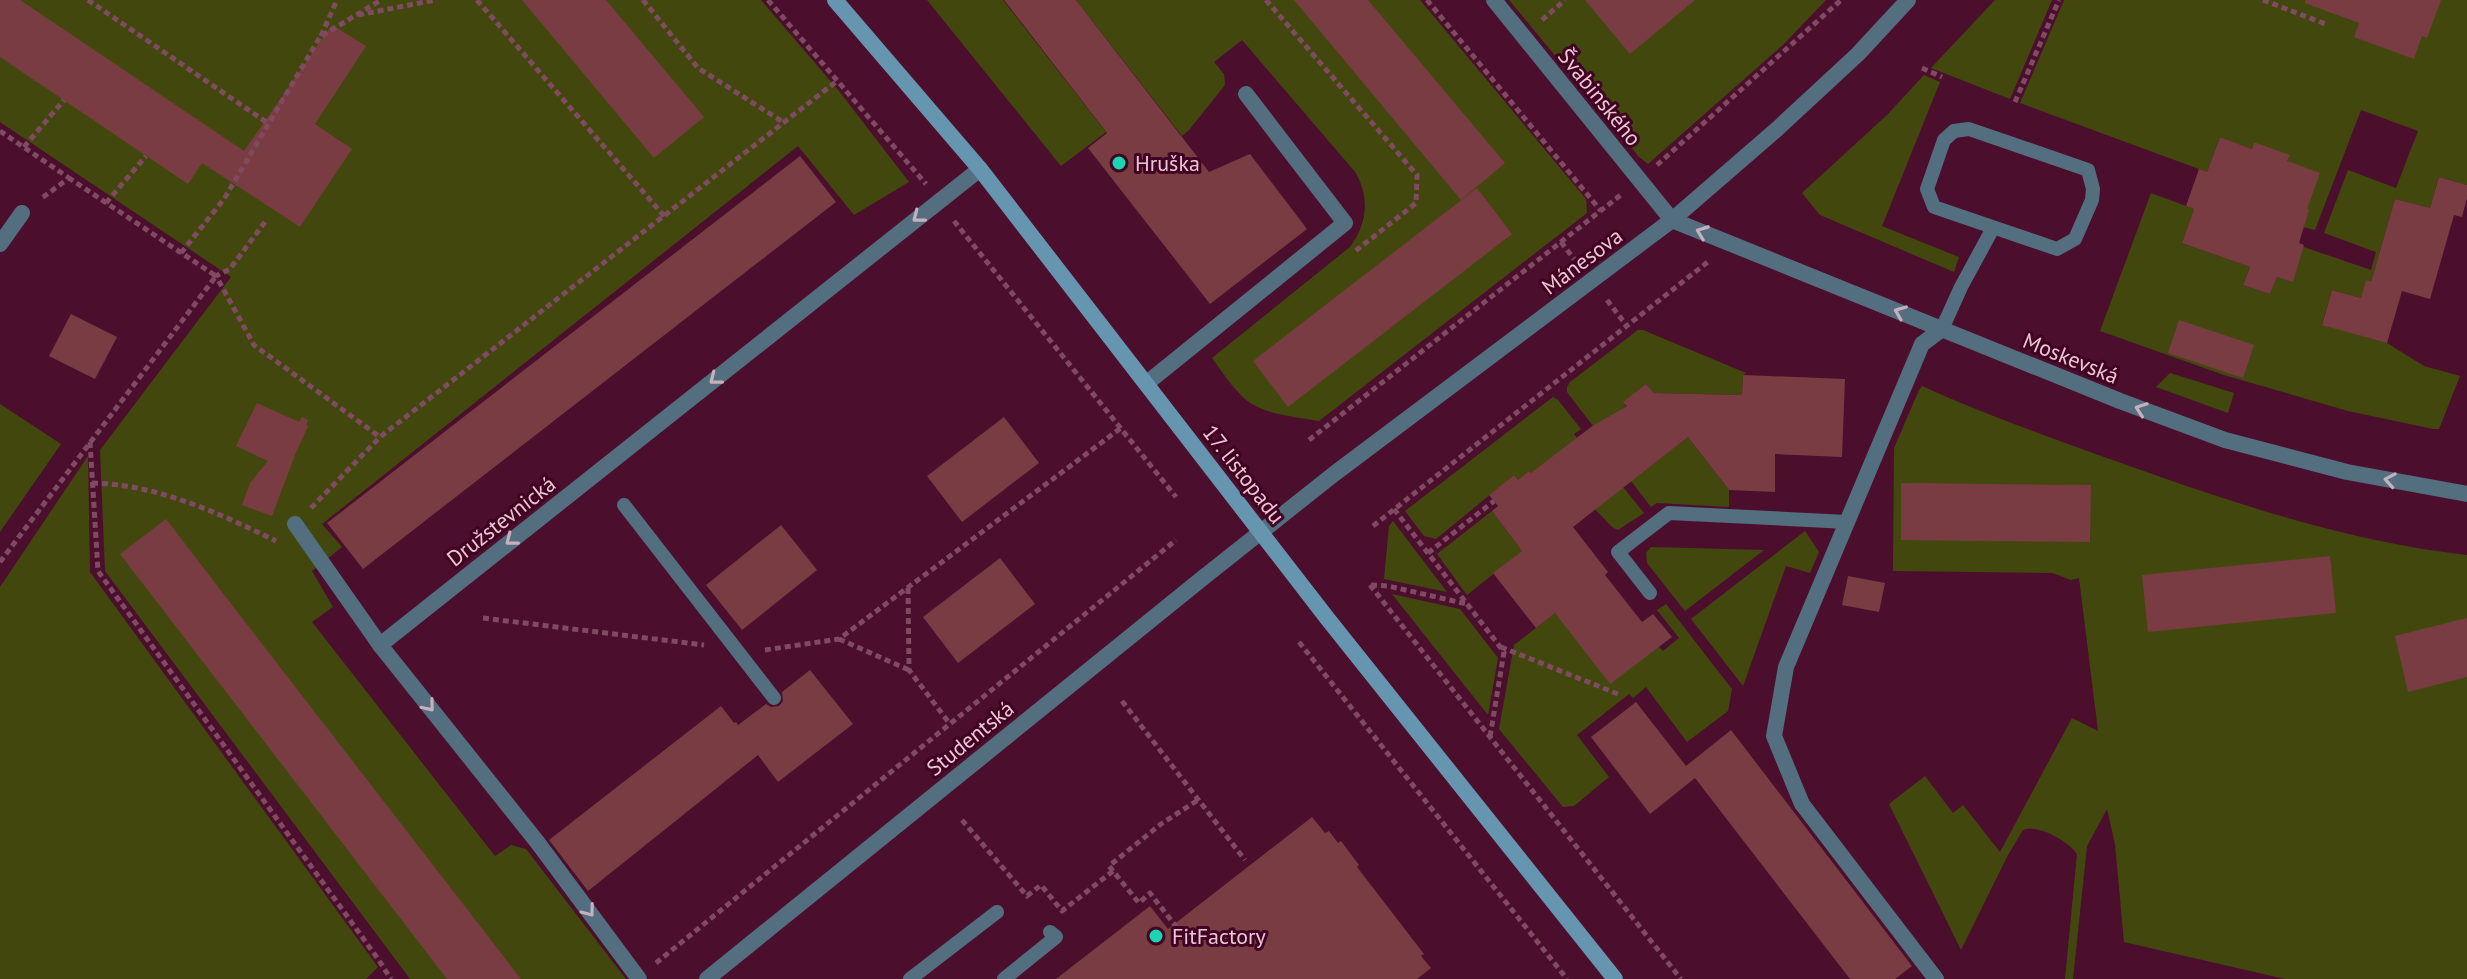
<svg xmlns="http://www.w3.org/2000/svg" width="2467" height="979" font-family="'PT Sans',sans-serif">
  <style>
    .green { fill: #42480d }
    .building { fill: #783c42 }
    .lines { fill: none; stroke-linecap: round; stroke-linejoin: round }
    .path { stroke: #804a63; stroke-width: 5; stroke-dasharray: 6 4; stroke-linecap: butt }
    .lane { stroke: #526e7f; stroke-width: 14 }
    .street { stroke: #526e7f; stroke-width: 16 }
    .secondary { stroke: #6695b0; stroke-width: 16 }
    .oneway { stroke: #c6b0be }
    .poi-dot { fill: #19d5b2; stroke: #400323; stroke-width: 3 }
    .labels { text-anchor: middle; dominant-baseline: central; stroke-width: 6; stroke-linejoin: round; paint-order: stroke }
    .street-label { font-size: 22px; fill: #edc6d3; stroke: #400323 }
    .poi-label { font-size: 22px; fill: #edc6d3; stroke: #400323; text-anchor: start }
  </style>
  <rect width="100%" height="100%" fill="#4b0f2d"/>
  <g class="green">
    <polygon points="0,0 761,0 839,91 909,182 854,215 798,146 322,524 342,547 312,571 333,607 312,622 495,856 511,845 526,849 626,979 410,979 105,571 100,450 231,277 0,122"/>
    <polygon points="927,0 1003,0 1106,132 1061,166"/>
    <path d="M1076,0H1420L1586,199L1587,213L1319,421C1294,416 1258,415 1240,394C1229,383 1221,370 1212,358L1350,247C1367,224 1370,199 1356,173L1242,40L1214,62L1224,74L1225,85L1189,130L1182,136Z"/>
    <polygon points="1509,0 1826,0 1784,44 1648,164 1639,157"/>
    <polygon points="1995,0 2052,0 2010,99 1931,68"/>
    <polygon points="2064,0 2467,0 2467,185 2439,177 2430,208 2395,199 2371,282 2361,298 2332,290 2322,324 2387,343 2424,366 2460,376 2439,429 2433,429 2348,411 2224,375 2100,331 2151,193 2194,209 2182,243 2250,267 2243,285 2270,294 2277,277 2284,279 2289,242 2371,270 2376,252 2324,233 2348,170 2396,188 2418,131 2361,110 2315,230 2295,225 2307,209 2287,161 2289,155 2254,142 2252,149 2220,137 2207,172 2020,103"/>
    <polygon points="1924,75 1940,82 1882,226 1959,257 1954,272 1820,215 1802,193 1887,115"/>
    <polygon points="1638,330 1643,330 1746,373 1743,375 1742,395 1654,393 1646,384 1624,402 1626,406 1598,428 1593,426 1567,392 1567,387 1570,382"/>
    <polygon points="2170,373 2234,393 2228,413 2156,387"/>
    <path d="M1922,386C1981,413 2043,435 2104,457C2222,499 2341,541 2467,555V979H2285L2124,942L2115,844L2107,809L2087,846L2073,979H2065L2077,854C2068,841 2038,824 2023,830L2008,855L1961,950L1889,804L1925,776L1953,813L1963,805L2000,852L2072,718L2098,731L2079,578L2071,580L2053,573L1893,571L1894,448L1919,390Z"/>
    <polygon points="1553,397 1558,400 1581,429 1574,434 1577,438 1535,478 1529,471 1518,480 1514,475 1436,539 1424,536 1405,511"/>
    <polygon points="0,404 61,444 0,532"/>
    <polygon points="1688,437 1729,490 1729,507 1657,503 1651,507 1631,481"/>
    <polygon points="88,456 90,572 378,967 366,979 0,979 0,587"/>
    <polygon points="1623,487 1644,513 1618,530 1612,527 1595,509"/>
    <polygon points="1492,511 1522,551 1467,595 1437,554"/>
    <polygon points="1393,521 1447,592 1384,579 1389,526"/>
    <polygon points="1805,531 1819,552 1810,573 1786,566 1743,686 1691,619"/>
    <polygon points="1651,547 1764,550 1685,611 1647,563 1646,553"/>
    <polygon points="1392,594 1460,609 1498,658 1488,715"/>
    <polygon points="1666,604 1732,689 1728,711 1687,742 1646,687 1633,698 1629,694 1577,735 1609,777 1574,806 1563,807 1499,729 1514,645 1555,613 1659,647 1663,651 1679,638 1657,610"/>
  </g>
  <g class="building">
    <polygon points="0,0 20,0 244,151 332,25 366,46 315,124 352,149 300,227 202,163 188,184 0,57"/>
    <polygon points="522,0 606,0 704,117 654,158"/>
    <polygon points="1004,0 1076,0 1209,172 1250,154 1307,229 1210,304 1088,148 1107,133"/>
    <polygon points="1294,0 1368,0 1505,163 1461,200"/>
    <polygon points="1585,0 1695,0 1630,54"/>
    <polygon points="2305,0 2441,0 2427,38 2422,36 2414,59 2354,37 2359,23 2305,3"/>
    <polygon points="2220,137 2252,149 2254,142 2290,155 2287,161 2320,173 2307,209 2309,210 2299,243 2304,245 2293,282 2277,277 2270,294 2243,285 2250,267 2182,243 2194,209 2186,206 2199,169 2207,172"/>
    <polygon points="800,156 836,202 363,569 327,523"/>
    <polygon points="2439,177 2467,185 2467,198 2462,217 2454,215 2430,299 2402,291 2387,343 2322,325 2332,290 2361,298 2366,280 2371,282 2395,199 2430,208"/>
    <polygon points="1477,188 1512,234 1288,407 1253,361"/>
    <polygon points="71,314 117,337 95,379 49,356"/>
    <polygon points="2179,320 2254,345 2243,378 2168,353"/>
    <polygon points="1743,375 1845,379 1842,457 1775,454 1775,492 1729,490 1688,437 1573,527 1608,572 1605,575 1642,622 1653,614 1672,637 1610,684 1555,613 1536,628 1493,573 1522,551 1492,511 1498,506 1489,495 1514,475 1518,480 1529,471 1531,473 1591,427 1627,406 1623,402 1646,384 1654,393 1742,395"/>
    <polygon points="257,403 299,422 302,417 308,420 306,425 308,426 295,455 272,516 242,505 250,483 268,461 236,446"/>
    <polygon points="1004,417 1039,463 962,522 927,476"/>
    <polygon points="1901,483 2091,485 2090,542 1901,540"/>
    <polygon points="166,519 232,605 521,979 447,979 120,554"/>
    <polygon points="781,525 817,570 742,630 706,585"/>
    <polygon points="2330,556 2336,613 2148,632 2142,575"/>
    <polygon points="1000,558 1035,604 958,663 923,617"/>
    <polygon points="1848,576 1885,583 1879,612 1842,605"/>
    <polygon points="2467,618 2467,677 2408,692 2395,636"/>
    <polygon points="810,670 853,724 778,782 758,755 588,891 549,840 721,706 734,723 736,722 738,725 766,704 771,707 779,706 783,701 782,692"/>
    <polygon points="1636,702 1686,766 1731,730 1912,966 1895,979 1850,979 1695,778 1650,814 1591,737"/>
    <polygon points="1312,817 1325,833 1329,831 1338,843 1341,841 1359,865 1357,867 1424,954 1421,956 1431,968 1417,979 1056,979 1150,906 1168,929"/>
  </g>
  <g class="lines">
    <g class="path">
      <polyline points="88,0 269,124"/>
      <polyline points="477,0 665,217"/>
      <polyline points="643,0 698,68 783,122"/>
      <polyline points="768,0 926,184"/>
      <polyline points="1266,0 1417,175 1416,203 1353,253"/>
      <polyline points="1427,0 1601,211"/>
      <polyline points="2263,0 2328,25"/>
      <polyline points="358,15 435,0"/>
      <polyline points="1542,20 1565,0"/>
      <polyline points="321,36 337,0"/>
      <polyline points="1922,68 1942,77"/>
      <polyline points="2015,102 2059,0"/>
      <polyline points="0,131 69,178 42,198"/>
      <polyline points="24,147 64,100"/>
      <polyline points="1657,165 1841,0"/>
      <polyline points="106,203 146,156"/>
      <polyline points="954,221 1176,497"/>
      <polyline points="265,222 230,269 216,276 254,345 380,437"/>
      <polyline points="1561,242 1574,259"/>
      <polyline points="181,253 224,199 320,37 381,0"/>
      <polyline points="1607,300 1627,326"/>
      <polyline points="1309,440 1622,194"/>
      <polyline points="90,442 98,571 378,959 391,979"/>
      <path d="M92,483C156,484 219,513 276,541"/>
      <polyline points="311,508 380,437 837,81"/>
      <polyline points="1394,509 1504,652 1490,737"/>
      <polyline points="1373,526 1709,261"/>
      <polyline points="1428,553 1494,501"/>
      <polyline points="0,562 216,276 69,178"/>
      <polyline points="1370,585 1681,979"/>
      <polyline points="1371,585 1388,586 1467,604"/>
      <polyline points="908,588 909,670 950,724"/>
      <polyline points="483,618 704,645"/>
      <polyline points="839,639 909,670"/>
      <polyline points="1299,642 1567,979"/>
      <polyline points="1501,647 1618,694"/>
      <polyline points="765,650 839,639 1121,428"/>
      <polyline points="1122,701 1245,860"/>
      <polyline points="962,820 1027,896 1041,885 1062,911 1113,871 1139,903 1150,893 1178,929"/>
      <polyline points="1113,871 1109,866 1161,824 1198,800"/>
      <polyline points="656,963 1176,540"/>
    </g>
    <g class="lane">
      <polygon points="1969,129 2088,170 2093,189 2092,200 2075,239 2057,249 1934,207 1927,189 1944,140 1954,131"/>
      <polyline points="1942,329 1961,287 1993,228"/>
      <polyline points="624,505 774,698"/>
      <polyline points="1650,593 1618,552 1669,513 1847,522"/>
      <polyline points="910,979 997,912"/>
      <polyline points="1004,979 1056,937 1050,932"/>
    </g>
    <g class="street">
      <polyline points="1494,0 1672,220 2120,401 2225,440 2347,472 2467,494"/>
      <polyline points="0,244 22,213"/>
      <polyline points="1147,383 1345,223 1246,94"/>
      <polyline points="295,524 380,645 538,843 639,979"/>
      <polyline points="380,645 980,169"/>
      <polyline points="707,979 1204,577 1334,474 1672,220 1776,130 1858,54 1908,0"/>
      <polyline points="1936,979 1802,804 1774,736 1786,667 1922,344 1942,329"/>
    </g>
    <polyline class="secondary" points="835,0 980,169 1327,618 1615,979"/>
  </g>
  <defs><path id="oneway-chevron" d="M-2-3.5L2.5 0L-2 3.5" fill="none" stroke-width="1.6" stroke-linecap="round" stroke-linejoin="round" transform="scale(2)"/></defs>
  <g class="oneway">
    <use href="#oneway-chevron" transform="translate(918 217) rotate(142)"/>
    <use href="#oneway-chevron" transform="translate(1702 232) rotate(-159)"/>
    <use href="#oneway-chevron" transform="translate(1900 312) rotate(-158)"/>
    <use href="#oneway-chevron" transform="translate(715 379) rotate(142)"/>
    <use href="#oneway-chevron" transform="translate(2141 409) rotate(-160)"/>
    <use href="#oneway-chevron" transform="translate(2390 480) rotate(-170)"/>
    <use href="#oneway-chevron" transform="translate(511 540) rotate(142)"/>
    <use href="#oneway-chevron" transform="translate(429 706) rotate(51)"/>
    <use href="#oneway-chevron" transform="translate(589 911) rotate(53)"/>
  </g>
  <g class="poi-dot">
    <circle cx="1119" cy="163" r="8"/>
    <circle cx="1156" cy="936" r="8"/>
  </g>
  <g class="labels">
    <g class="street-label">
      <text transform="translate(1600 97) rotate(51)">Švabinského</text>
      <text transform="translate(1582 261) rotate(-37)">Mánesova</text>
      <text transform="translate(2071 358) rotate(22)">Moskevská</text>
      <text transform="translate(1244 474) rotate(52)">17. listopadu</text>
      <text transform="translate(501 521) rotate(-38)">Družstevnická</text>
      <text transform="translate(970 738) rotate(-39)">Studentská</text>
    </g>
    <g class="poi-label">
      <text x="1135" y="163">Hruška</text>
      <text x="1172" y="936">FitFactory</text>
    </g>
  </g>
</svg>
